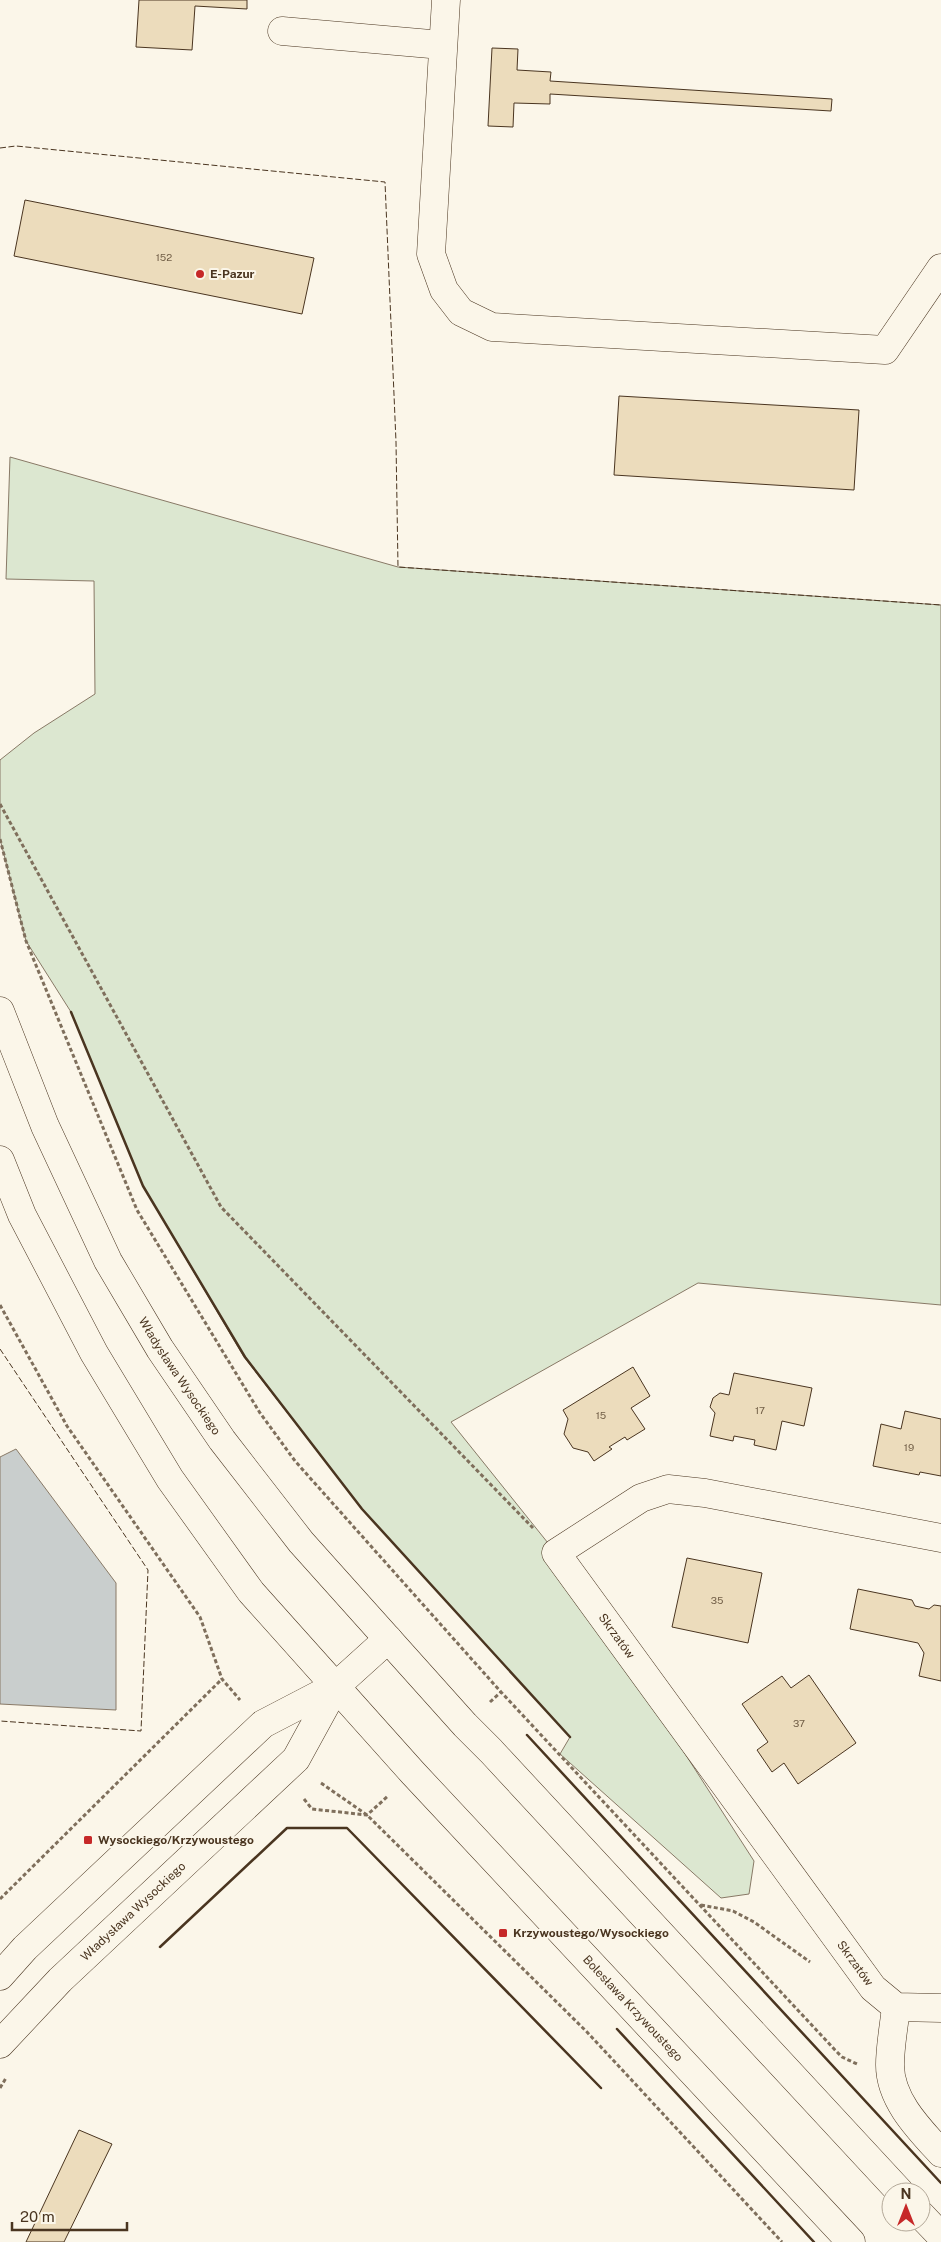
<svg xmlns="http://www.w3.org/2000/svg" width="941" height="2242" font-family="'Public Sans',sans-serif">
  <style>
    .green { fill: #dce7d0; stroke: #887966 }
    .water { fill: #c9cecd; stroke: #887966 }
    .building { fill: #ecdcbc; stroke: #4a3520 }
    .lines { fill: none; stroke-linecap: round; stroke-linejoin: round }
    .minor-casing { stroke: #4a3520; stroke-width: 29 }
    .major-casing { stroke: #4a3520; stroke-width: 29 }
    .path { stroke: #7f6f5c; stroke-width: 3; stroke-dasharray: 4 2.5; stroke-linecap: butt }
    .minor { stroke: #fbf6e9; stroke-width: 28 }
    .major { stroke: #fbf6e9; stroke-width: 28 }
    .fence { stroke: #4a3520; stroke-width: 1; stroke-dasharray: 6 2.5; stroke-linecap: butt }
    .wall { stroke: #4a3520; stroke-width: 2.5 }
    .poi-dot { fill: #c62828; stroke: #fbf6e9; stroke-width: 2 }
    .labels { text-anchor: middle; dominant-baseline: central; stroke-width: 4; stroke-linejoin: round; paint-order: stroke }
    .number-label { font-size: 10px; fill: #725f47 }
    .poi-label { font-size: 12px; font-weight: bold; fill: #4a3520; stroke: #fbf6e9; text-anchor: start }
    .street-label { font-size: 12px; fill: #4a3520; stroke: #fbf6e9 }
  </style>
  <rect width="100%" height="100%" fill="#fbf6e9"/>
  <polygon class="green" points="10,457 398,567 941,605 941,1305 698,1283 451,1422 556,1553 754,1861 749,1894 721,1898 560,1754 570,1737 362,1509 244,1357 143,1186 71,1012 26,941 0,839 0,760 34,733 95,694 94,581 6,579"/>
  <polygon class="water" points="16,1449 116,1583 116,1710 0,1704 0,1457"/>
  <g class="building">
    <polygon points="139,0 247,0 247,9 195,6 192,50 136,47"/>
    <polygon points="492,48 518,49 517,70 551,72 550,81 832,99 831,111 550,94 550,104 514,103 513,127 488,126"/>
    <polygon points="25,200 314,258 302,314 14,256"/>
    <polygon points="619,396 859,410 854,490 614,475"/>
    <polygon points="633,1367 650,1396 631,1408 645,1429 627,1440 625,1437 609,1447 612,1449 594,1461 588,1452 573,1448 564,1434 568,1419 563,1410"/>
    <polygon points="734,1373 812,1388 804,1426 782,1421 776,1450 754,1445 755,1440 734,1436 733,1441 710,1436 715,1413 710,1407 713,1398 720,1393 729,1395"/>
    <polygon points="905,1411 941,1419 941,1476 920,1472 919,1475 873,1466 881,1424 901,1429"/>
    <polygon points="687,1558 762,1573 748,1643 672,1627"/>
    <polygon points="858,1589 912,1600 915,1606 929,1609 934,1605 941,1606 941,1681 919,1676 924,1653 918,1643 850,1629"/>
    <polygon points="809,1675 856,1743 798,1784 784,1763 772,1772 757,1750 768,1742 742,1704 782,1676 791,1688"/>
    <polygon points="79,2130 112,2144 64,2242 26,2242"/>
  </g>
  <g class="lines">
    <g class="minor-casing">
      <g id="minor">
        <polyline points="446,0 431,254 444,290 461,312 492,327 885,350 941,268"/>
        <polyline points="282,31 442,45"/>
        <path id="s1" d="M941,1538L705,1493L668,1489L641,1498L556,1553L873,1988L896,2007L941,2008"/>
        <polyline points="0,1976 25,1948 263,1724 336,1686 388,1639"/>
        <path d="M896,2007C894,2026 890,2046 890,2065C890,2100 919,2129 941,2153"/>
        <path id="s2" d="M0,2044L60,1980L296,1759L336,1686"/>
      </g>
    </g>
    <g class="major-casing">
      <g id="major">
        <path id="s3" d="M0,1011L45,1126L108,1261L160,1349L222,1440L301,1542L465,1725L491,1751L900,2192"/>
        <path id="s4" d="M0,1160L22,1215L94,1353L170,1479L251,1592L413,1773L851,2242"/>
        <polyline points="921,2215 941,2236"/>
      </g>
    </g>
    <g class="path">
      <polyline points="0,804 221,1207 533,1528"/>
      <polyline points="0,839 26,941 137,1210 260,1413 295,1461 501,1692 835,2050 842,2057 857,2064"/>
      <polyline points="0,1305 67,1426 200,1617 222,1679 240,1700"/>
      <polyline points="490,1702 501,1692"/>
      <polyline points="321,1783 367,1815 587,2032 782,2242"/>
      <polyline points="304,1799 312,1809 367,1815 388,1796"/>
      <polyline points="0,1899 222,1679"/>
      <polyline points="701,1905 733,1911 754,1922 810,1962"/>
      <polyline points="0,2088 6,2078"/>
    </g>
    <use href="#minor" class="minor"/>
    <use href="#major" class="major"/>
    <g class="fence">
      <polyline points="0,148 16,146 385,182 396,442 398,567 941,605"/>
      <polyline points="0,1349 148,1570 141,1731 0,1721"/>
    </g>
    <g class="wall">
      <polyline points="71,1012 143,1186 245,1357 362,1509 570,1737"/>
      <polyline points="527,1735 941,2183"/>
      <polyline points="160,1947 287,1828 347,1828 601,2088"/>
      <polyline points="617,2029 814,2242"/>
    </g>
  </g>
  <g class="poi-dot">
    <circle cx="200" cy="274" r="5"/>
    <rect x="83" y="1835" width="10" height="10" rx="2.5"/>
    <rect x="498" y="1928" width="10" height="10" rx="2.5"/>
  </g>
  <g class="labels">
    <g class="number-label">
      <text x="164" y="257">152</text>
      <text x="760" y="1410">17</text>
      <text x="601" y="1415">15</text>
      <text x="909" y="1447">19</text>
      <text x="717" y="1600">35</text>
      <text x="799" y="1723">37</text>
    </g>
    <g class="poi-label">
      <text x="210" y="274">E-Pazur</text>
      <text x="98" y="1840">Wysockiego/Krzywoustego</text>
      <text x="513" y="1933">Krzywoustego/Wysockiego</text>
    </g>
    <g class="street-label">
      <text stroke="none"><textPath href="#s3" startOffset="408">Władysława Wysockiego</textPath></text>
      <text stroke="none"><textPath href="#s1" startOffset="510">Skrzatów</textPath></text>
      <text stroke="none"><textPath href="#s2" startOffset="188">Władysława Wysockiego</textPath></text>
      <text stroke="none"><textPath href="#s1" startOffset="915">Skrzatów</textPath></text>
      <text stroke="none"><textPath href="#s4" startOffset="1066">Bolesława Krzywoustego</textPath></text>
    </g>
  </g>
  <g transform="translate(906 2207)"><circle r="24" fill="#fbf6e9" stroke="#b4a999"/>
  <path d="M0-4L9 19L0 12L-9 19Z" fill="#c62828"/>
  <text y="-8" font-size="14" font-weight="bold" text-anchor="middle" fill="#4a3520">N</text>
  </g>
  <path d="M12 2222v8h115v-8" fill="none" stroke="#4a3520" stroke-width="2.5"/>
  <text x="20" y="2222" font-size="15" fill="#4a3520" stroke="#fbf6e9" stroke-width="4" paint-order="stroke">20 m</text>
</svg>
